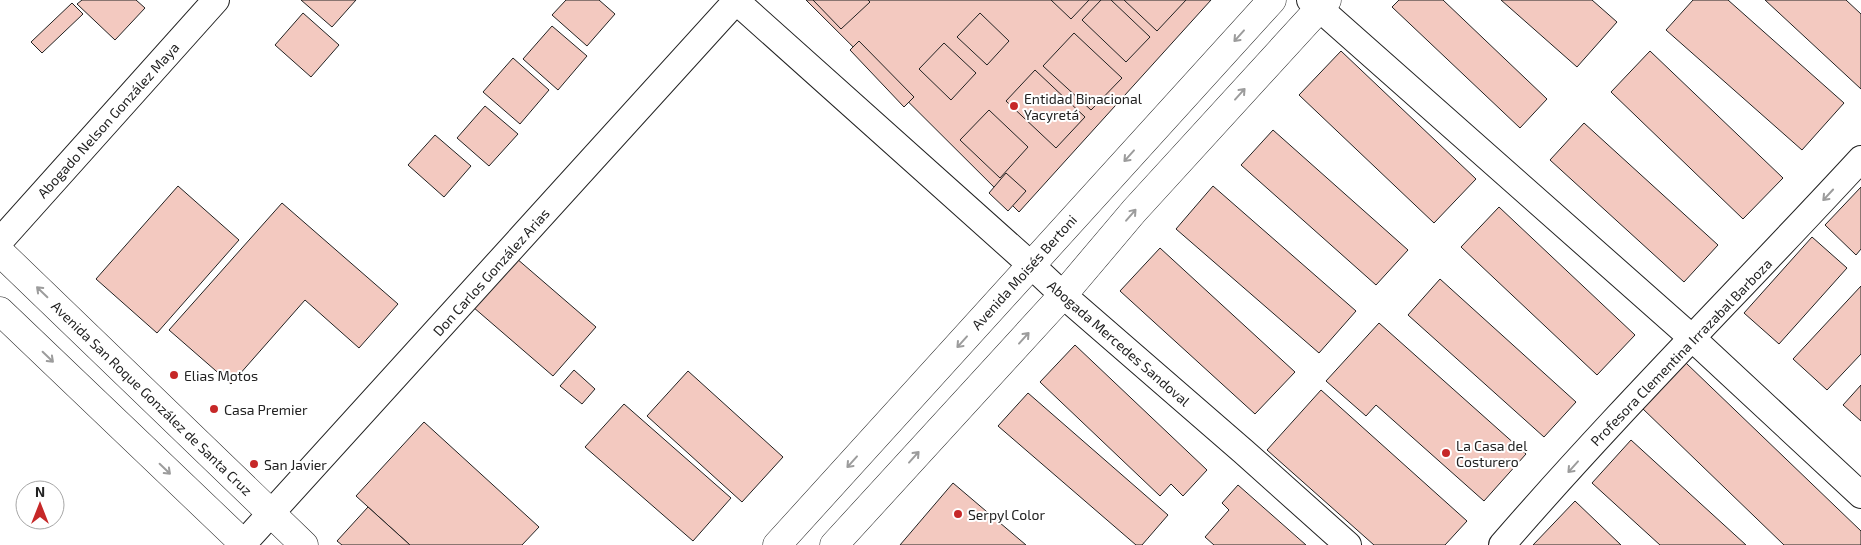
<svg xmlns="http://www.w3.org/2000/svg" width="1861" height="545" font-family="'Exo 2',sans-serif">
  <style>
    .building { fill: #f3c9c0; stroke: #222 }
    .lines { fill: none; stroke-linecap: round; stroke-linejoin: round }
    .street-casing { stroke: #222; stroke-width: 28 }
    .primary-casing { stroke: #222; stroke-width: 29 }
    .highway-casing { stroke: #222; stroke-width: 29 }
    .street { stroke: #fff; stroke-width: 26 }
    .primary { stroke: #fff; stroke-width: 28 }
    .highway { stroke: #fff; stroke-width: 28 }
    .oneway { stroke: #9c9c9c }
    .poi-dot { fill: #c62828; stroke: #fff; stroke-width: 2 }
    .labels { text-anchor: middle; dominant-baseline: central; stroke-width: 4; stroke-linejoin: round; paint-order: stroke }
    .poi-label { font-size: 14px; fill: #222; stroke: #fff; text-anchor: start }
    .street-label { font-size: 14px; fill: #222; stroke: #fff }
  </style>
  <rect width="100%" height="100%" fill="#fff"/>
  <g class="building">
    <polygon points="82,0 136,0 145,8 115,40 77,4"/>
    <polygon points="301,0 356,0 332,27"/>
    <polygon points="566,0 599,0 615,14 587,46 552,15"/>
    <polygon points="806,0 1211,0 1019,212"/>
    <polygon points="813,0 868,0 870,2 841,29"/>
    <polygon points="1051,0 1089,0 1071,19"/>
    <polygon points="1101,0 1111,0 1150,37 1126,62 1082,20"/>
    <polygon points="1124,0 1186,0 1157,31"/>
    <polygon points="1399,0 1443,0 1547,99 1520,128 1392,7"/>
    <polygon points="1501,0 1592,0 1617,22 1577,67"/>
    <polygon points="1693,0 1728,0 1844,103 1802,150 1666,30"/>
    <polygon points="1765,0 1846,0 1861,14 1861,89"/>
    <polygon points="72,3 83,14 42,53 31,42"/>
    <polygon points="303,13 339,45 311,77 275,45"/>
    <polygon points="980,13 1009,41 987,65 957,37"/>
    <polygon points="552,26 587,56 558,90 523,59"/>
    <polygon points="1074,33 1122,78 1091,110 1043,66"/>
    <polygon points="859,41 914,97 904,107 850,50"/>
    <polygon points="944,43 976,73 951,100 919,69"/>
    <polygon points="1341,51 1476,179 1434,223 1299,95"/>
    <polygon points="1650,51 1783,178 1743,219 1611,92"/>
    <polygon points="513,58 549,90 520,124 483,92"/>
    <polygon points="1035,70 1085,117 1056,148 1006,101"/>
    <polygon points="485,106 518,134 489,166 457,138"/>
    <polygon points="989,110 1028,147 1000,178 960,140"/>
    <polygon points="1584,123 1718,245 1684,282 1550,160"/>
    <polygon points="1273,130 1408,250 1376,285 1241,165"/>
    <polygon points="435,135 471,166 444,197 408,165"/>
    <polygon points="1006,173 1026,191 1008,211 989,193"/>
    <polygon points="178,186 239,240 157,333 96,279"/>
    <polygon points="1213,186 1356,311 1319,353 1176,229"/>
    <polygon points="1861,187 1861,249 1856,255 1825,225"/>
    <polygon points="282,203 398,304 359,348 305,300 231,384 169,330"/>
    <polygon points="1499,207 1635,335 1597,375 1461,247"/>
    <polygon points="1812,237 1847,268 1779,344 1744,313"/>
    <polygon points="1160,248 1295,372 1255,414 1120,291"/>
    <polygon points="516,258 596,327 553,376 473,307"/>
    <polygon points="1440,279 1576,402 1544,437 1408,315"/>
    <polygon points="1861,286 1861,354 1827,390 1793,359"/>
    <polygon points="1379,323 1526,454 1484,501 1376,405 1366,416 1326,381"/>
    <polygon points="1075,345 1207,470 1183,496 1171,484 1160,496 1040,382"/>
    <polygon points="1686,363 1861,531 1861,545 1784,545 1642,408"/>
    <polygon points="574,370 595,389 582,404 560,386"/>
    <polygon points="688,371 783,457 742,502 647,416"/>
    <polygon points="1861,385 1861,421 1843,405"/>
    <polygon points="1321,390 1467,521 1445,545 1374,545 1267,450"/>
    <polygon points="1028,393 1168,515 1142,545 1136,545 998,426"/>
    <polygon points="624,404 731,498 693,541 585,447"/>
    <polygon points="424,422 539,527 522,545 410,545 356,496"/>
    <polygon points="1631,440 1746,545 1660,545 1592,483"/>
    <polygon points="953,483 1026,545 900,545"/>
    <polygon points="1238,485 1306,545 1214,545 1205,537 1229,510 1222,503"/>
    <polygon points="1575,501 1621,545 1533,545"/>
    <polygon points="368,507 410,545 342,545 337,541"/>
  </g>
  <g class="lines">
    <g class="street-casing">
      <g id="street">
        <polyline points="735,0 1031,265 1063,295 1244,452 1348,545"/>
        <polyline points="1310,0 1692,338 1861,495"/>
        <polyline points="0,241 216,0"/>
        <polyline points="243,544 737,0"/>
        <path d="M1502,545C1617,412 1742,288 1861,159"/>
      </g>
    </g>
    <g class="primary-casing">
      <g id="primary">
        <polyline points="777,545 1272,0"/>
        <polyline points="834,545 1063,295 1134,211 1327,0"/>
      </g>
    </g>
    <g class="highway-casing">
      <g id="highway">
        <polyline points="0,252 304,545"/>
        <polyline points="0,311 245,545"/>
      </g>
    </g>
    <use href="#street" class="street"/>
    <use href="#primary" class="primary"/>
    <use href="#highway" class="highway"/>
  </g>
  <defs><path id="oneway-shaft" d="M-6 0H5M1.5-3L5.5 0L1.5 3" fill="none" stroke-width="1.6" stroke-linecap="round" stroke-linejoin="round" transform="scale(1.25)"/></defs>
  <g class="oneway">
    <use href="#oneway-shaft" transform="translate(1239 36) rotate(132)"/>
    <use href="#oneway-shaft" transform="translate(1240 94) rotate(-48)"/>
    <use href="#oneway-shaft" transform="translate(1129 156) rotate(132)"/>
    <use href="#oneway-shaft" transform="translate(1828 195) rotate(133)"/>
    <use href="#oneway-shaft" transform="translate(1131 215) rotate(-49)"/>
    <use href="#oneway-shaft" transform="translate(42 292) rotate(-136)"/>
    <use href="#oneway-shaft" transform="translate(1024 338) rotate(-48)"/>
    <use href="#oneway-shaft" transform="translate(962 342) rotate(132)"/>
    <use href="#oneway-shaft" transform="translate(48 357) rotate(44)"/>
    <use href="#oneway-shaft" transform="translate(914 457) rotate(-48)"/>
    <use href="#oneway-shaft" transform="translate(852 462) rotate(132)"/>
    <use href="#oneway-shaft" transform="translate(1573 467) rotate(132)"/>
    <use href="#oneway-shaft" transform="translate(165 469) rotate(44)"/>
  </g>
  <g class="poi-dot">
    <circle cx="1014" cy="106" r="5"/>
    <circle cx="174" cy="375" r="5"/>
    <circle cx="214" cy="409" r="5"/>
    <circle cx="1446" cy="453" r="5"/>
    <circle cx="254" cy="464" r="5"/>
    <circle cx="958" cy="514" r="5"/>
  </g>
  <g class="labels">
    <g class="poi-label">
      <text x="1024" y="98">Entidad Binacional<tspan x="1024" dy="16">Yacyretá</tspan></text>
      <text x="184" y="375">Elias Motos</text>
      <text x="224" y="409">Casa Premier</text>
      <text x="1456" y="445">La Casa del<tspan x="1456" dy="16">Costurero</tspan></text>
      <text x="264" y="464">San Javier</text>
      <text x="968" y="514">Serpyl Color</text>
    </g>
    <g class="street-label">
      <text transform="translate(108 120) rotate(-48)">Abogado Nelson González Maya</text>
      <text transform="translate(491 272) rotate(-48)">Don Carlos González Arias</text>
      <text transform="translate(1024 272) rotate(-48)">Avenida Moisés Bertoni</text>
      <text transform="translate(1119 343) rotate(41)">Abogada Mercedes Sandoval</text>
      <text transform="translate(1681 352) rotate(-46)">Profesora Clementina Irrazabal Barboza</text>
      <text transform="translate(152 398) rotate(44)">Avenida San Roque González de Santa Cruz</text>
    </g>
  </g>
  <g transform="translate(40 505)"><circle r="24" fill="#ffffff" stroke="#a7a7a7"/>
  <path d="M0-4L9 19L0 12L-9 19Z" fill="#c62828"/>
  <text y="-8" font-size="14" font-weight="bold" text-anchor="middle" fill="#222222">N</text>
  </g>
</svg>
